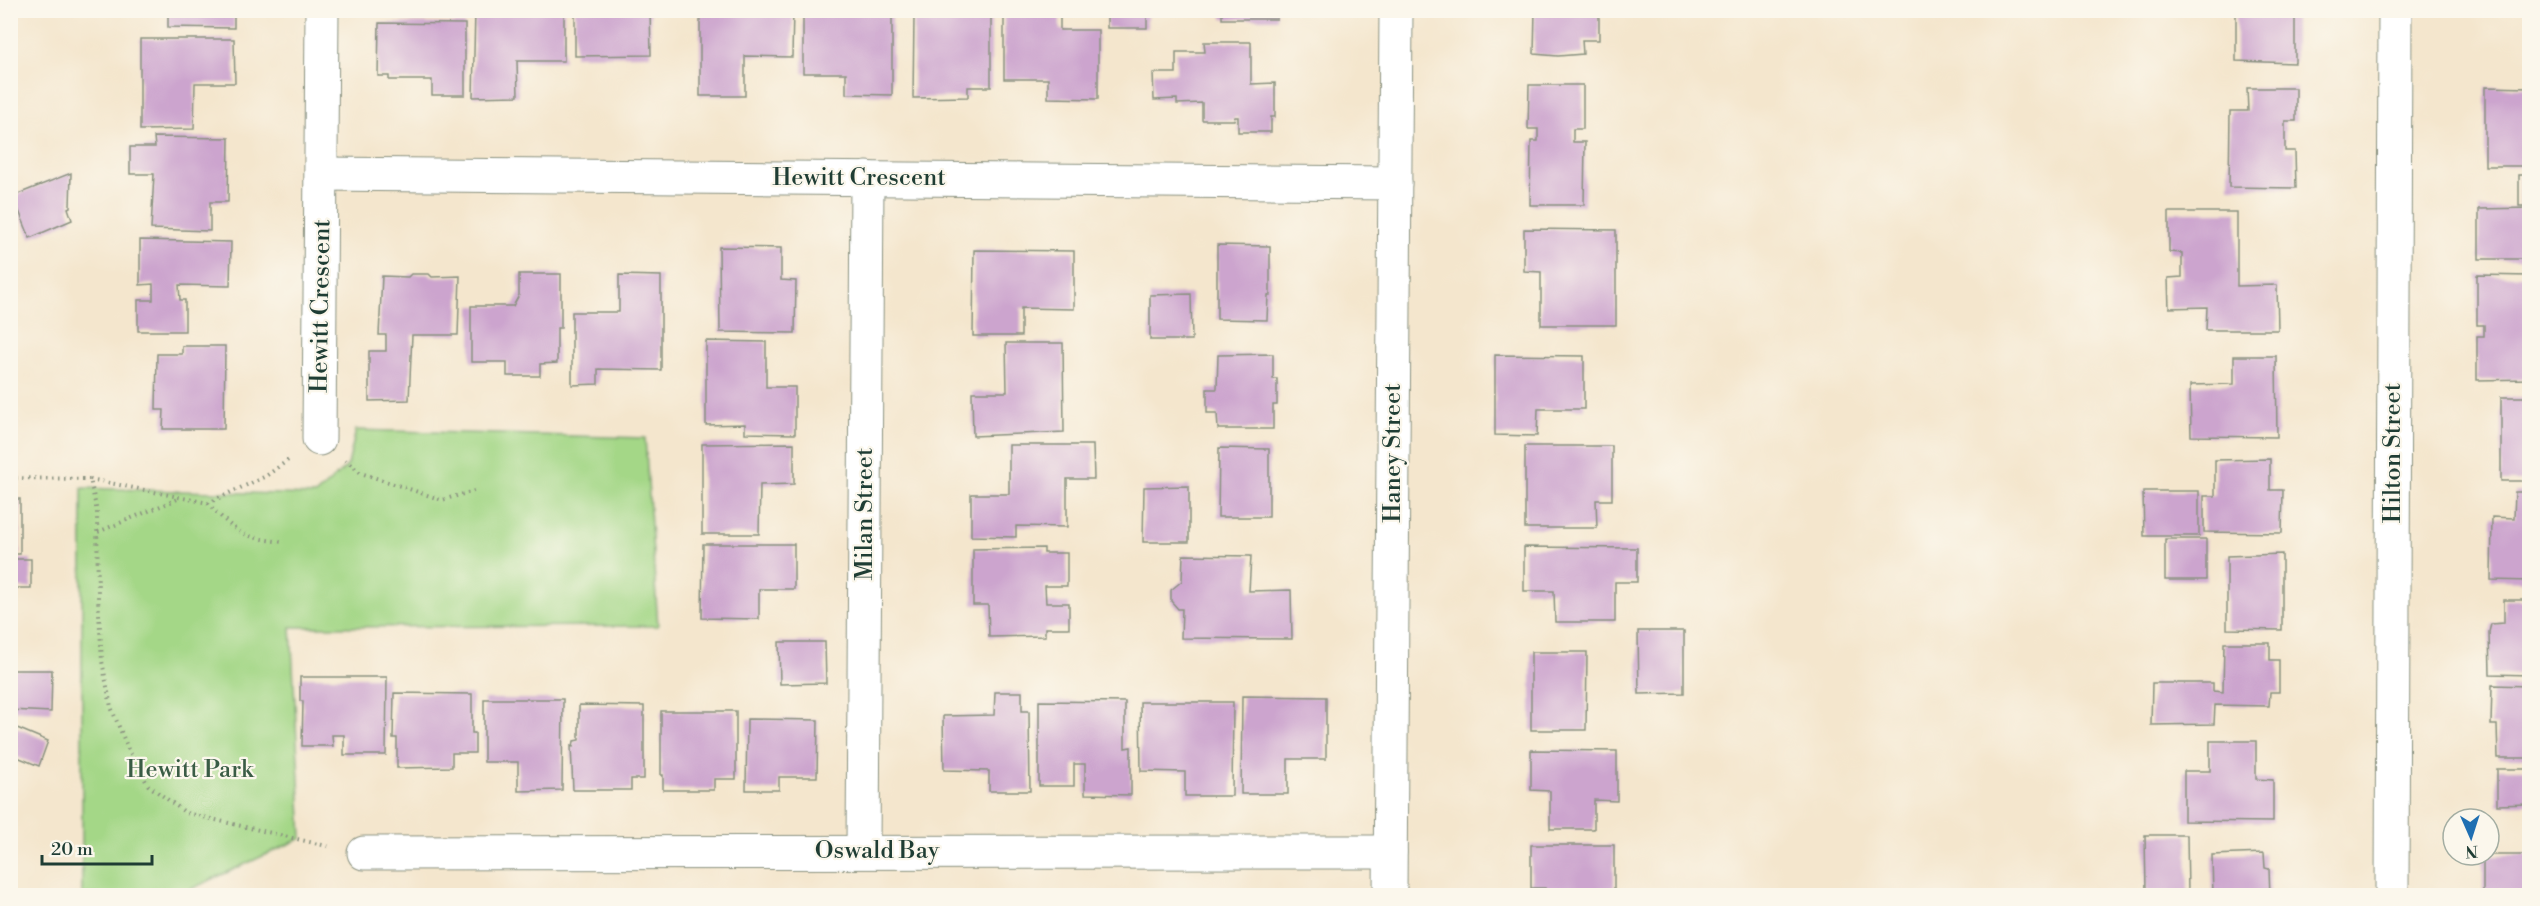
<svg xmlns="http://www.w3.org/2000/svg" width="2540" height="906" font-family="'Libre Bodoni',serif">
  <style>
    .green { fill: #a4d787; stroke: #628a5e; stroke-width: 1.5 }
    .building { fill: #cca4ce }
    .lines { fill: none; stroke-linecap: round; stroke-linejoin: round }
    .street-casing { stroke: #8a9280; stroke-width: 35 }
    .path { stroke: #8a9280; stroke-width: 4; stroke-dasharray: 1.5 4.5; stroke-linecap: butt }
    .street { stroke: #fff; stroke-width: 33 }
    .labels { text-anchor: middle; dominant-baseline: central; stroke-width: 4.5; stroke-linejoin: round; paint-order: stroke }
    .street-label { font-size: 24px; fill: #1f3d34; stroke: #fbf7ec }
    .park-label { font-size: 24px; fill: #3a5c45; stroke: #fbf7ec }
  </style>
  <rect width="100%" height="100%" fill="#fbf7ec"/>
  <filter id="ink" filterUnits="userSpaceOnUse"><feTurbulence type="fractalNoise" baseFrequency=".0167" numOctaves="2"/><feDisplacementMap in="SourceGraphic" scale="12" xChannelSelector="R" yChannelSelector="G"/><feConvolveMatrix kernelMatrix="1 2 1 2 8 2 1 2 1" color-interpolation-filters="sRGB"/></filter>
  <filter id="wash" filterUnits="userSpaceOnUse"><feTurbulence type="fractalNoise" baseFrequency=".008" numOctaves="4" result="noise"/><feDisplacementMap in="SourceGraphic" scale="24" xChannelSelector="R" yChannelSelector="G"/><feGaussianBlur stdDeviation="1.35" result="paint"/><feColorMatrix in="noise" values="0 0 0 0 0 0 0 0 0 0 0 0 0 0 0 0 0 1.4 0 .05"/><feComposite in="paint" operator="in"/></filter>
  <g filter="url(#wash)">
    <rect width="100%" height="100%" fill="#f4e6cd"/>
    <polygon class="green" points="356,430 645,438 658,626 291,627 302,838 178,895 82,895 82,488 315,495 348,465"/>
    <g id="blocks">
      <g class="building">
        <polygon points="168,10 234,10 234,28 168,27"/>
        <polygon points="475,10 564,10 564,61 517,61 518,96 473,97"/>
        <polygon points="575,10 650,10 651,55 575,56"/>
        <polygon points="700,10 793,10 792,57 745,56 745,96 700,96"/>
        <polygon points="803,10 892,10 892,95 846,94 846,73 803,73"/>
        <polygon points="1004,10 1060,10 1060,30 1098,30 1098,99 1048,98 1048,79 1004,79"/>
        <rect x="1107" y="10" width="40" height="18"/>
        <rect x="1222" y="10" width="55" height="9"/>
        <polygon points="1535,10 1599,10 1599,40 1582,40 1583,54 1558,56 1534,54"/>
        <polygon points="2236,10 2295,10 2295,63 2236,61"/>
        <polygon points="957,14 957,16 991,16 991,87 968,87 968,97 913,98 914,15"/>
        <polygon points="379,23 465,24 465,95 432,95 432,80 389,80 389,76 378,76"/>
        <polygon points="140,39 234,39 235,83 195,83 194,129 140,130"/>
        <polygon points="1204,42 1251,42 1251,84 1275,83 1275,117 1271,117 1271,132 1238,132 1238,117 1235,117 1234,120 1202,120 1202,103 1177,104 1177,99 1154,100 1153,73 1176,73 1176,52 1205,52"/>
        <polygon points="1529,85 1583,85 1583,129 1573,129 1573,142 1585,142 1584,205 1530,205 1531,141 1538,141 1538,129 1528,129"/>
        <polygon points="2485,87 2530,88 2530,166 2485,166"/>
        <polygon points="2247,88 2296,88 2296,121 2285,121 2285,151 2295,151 2296,188 2229,187 2230,111 2248,111"/>
        <polygon points="154,137 229,138 228,202 210,202 210,231 151,229 154,174 130,174 130,147 155,147"/>
        <polygon points="71,173 70,207 68,208 72,220 30,238 13,196"/>
        <rect x="2519" y="175" width="11" height="31"/>
        <polygon points="2530,208 2530,259 2479,259 2479,209"/>
        <polygon points="2169,212 2237,212 2237,286 2277,285 2278,330 2206,330 2207,307 2169,308 2168,278 2182,277 2182,253 2169,252"/>
        <polygon points="1524,229 1616,230 1616,325 1541,325 1541,272 1524,271"/>
        <polygon points="140,240 231,242 230,286 179,285 180,300 185,300 185,331 138,331 138,300 153,300 153,284 140,285"/>
        <polygon points="1217,245 1270,246 1270,295 1268,295 1267,320 1217,319"/>
        <polygon points="719,247 781,248 781,280 796,281 795,333 720,332"/>
        <polygon points="974,250 1074,251 1074,309 1021,308 1021,336 973,336"/>
        <polygon points="411,274 429,274 432,277 460,276 458,335 412,335 409,400 369,401 369,351 386,351 386,335 379,335 382,276 408,277"/>
        <polygon points="519,274 561,274 561,328 557,328 557,363 540,364 540,376 507,376 507,362 471,362 471,306 513,306 519,295"/>
        <polygon points="619,275 661,276 661,370 598,369 598,384 572,385 572,312 619,312"/>
        <polygon points="2477,275 2530,276 2530,379 2477,380 2477,336 2484,336 2484,325 2477,325"/>
        <polygon points="1191,294 1192,340 1150,340 1150,295"/>
        <polygon points="706,341 766,342 766,387 795,387 795,434 745,433 745,424 706,425"/>
        <polygon points="1006,343 1063,343 1064,432 973,436 972,392 1007,392"/>
        <polygon points="182,346 225,346 224,429 163,429 164,410 156,410 157,354 182,354"/>
        <polygon points="1273,354 1273,379 1277,379 1277,405 1273,405 1273,429 1218,429 1217,413 1207,413 1207,389 1217,389 1218,355"/>
        <polygon points="1495,355 1584,356 1584,409 1538,409 1537,436 1495,435"/>
        <polygon points="2234,356 2276,356 2277,437 2191,436 2190,385 2234,384"/>
        <rect x="2501" y="397" width="29" height="84"/>
        <polygon points="794,443 794,484 760,485 759,534 702,534 702,444"/>
        <polygon points="1009,445 1093,445 1094,479 1067,479 1067,527 1016,526 1016,537 971,536 971,494 1009,494"/>
        <polygon points="1525,446 1612,446 1612,500 1596,500 1597,528 1525,528"/>
        <polygon points="1219,448 1269,449 1269,517 1218,517"/>
        <polygon points="2270,459 2270,490 2283,490 2282,533 2204,532 2204,496 2215,496 2215,460"/>
        <polygon points="1189,486 1189,542 1143,542 1144,487"/>
        <polygon points="2143,491 2199,491 2199,536 2144,536"/>
        <polygon points="2515,492 2530,492 2530,581 2491,580 2492,517 2514,518"/>
        <rect x="10" y="499" width="10" height="55"/>
        <rect x="2165" y="539" width="41" height="41"/>
        <polygon points="703,544 794,544 794,589 759,589 759,619 702,618"/>
        <polygon points="1524,547 1637,548 1637,582 1615,582 1615,622 1555,622 1554,591 1524,591"/>
        <polygon points="1044,548 1044,553 1067,553 1067,586 1045,586 1046,603 1069,603 1069,628 1045,628 1045,636 989,637 988,605 973,605 973,549"/>
        <polygon points="2282,554 2282,630 2227,629 2227,556"/>
        <polygon points="1183,555 1251,556 1249,591 1291,590 1292,639 1181,638 1182,609 1178,609 1171,601 1171,590 1182,581"/>
        <rect x="10" y="559" width="21" height="29"/>
        <polygon points="2504,600 2530,600 2530,675 2490,674 2489,632 2491,624 2504,623"/>
        <polygon points="1638,631 1684,631 1684,693 1639,694"/>
        <polygon points="779,642 825,642 826,683 780,684"/>
        <polygon points="2224,643 2270,643 2270,660 2279,660 2279,692 2270,692 2269,706 2215,705 2214,724 2151,725 2152,683 2213,683 2213,691 2223,692"/>
        <polygon points="1531,652 1587,652 1586,730 1531,730"/>
        <polygon points="10,670 52,670 51,712 10,710"/>
        <polygon points="300,677 387,677 386,755 344,755 344,735 332,735 333,746 302,746 303,701 300,701"/>
        <polygon points="2492,685 2530,686 2530,758 2498,758 2497,725 2491,725"/>
        <polygon points="995,692 1022,692 1022,711 1029,711 1030,791 989,791 989,771 944,770 943,716 994,715"/>
        <polygon points="394,693 472,694 472,733 475,733 475,753 452,753 452,767 397,768 397,738 393,738"/>
        <polygon points="1242,696 1326,697 1326,759 1288,759 1288,794 1241,794"/>
        <polygon points="484,699 563,699 562,790 518,791 518,762 484,762"/>
        <polygon points="1039,701 1125,702 1125,748 1131,747 1131,795 1085,794 1085,764 1074,764 1074,786 1039,786"/>
        <polygon points="1140,702 1233,702 1232,796 1185,796 1185,772 1141,771"/>
        <polygon points="579,705 644,706 644,779 631,779 631,790 573,790 571,746 573,747 574,741 579,740"/>
        <polygon points="661,711 736,711 736,779 714,779 714,790 663,790 663,775 661,775"/>
        <polygon points="747,719 818,720 817,777 779,777 779,790 746,790"/>
        <polygon points="10,725 48,741 39,766 10,754"/>
        <polygon points="2210,741 2256,741 2256,779 2273,780 2273,822 2184,821 2184,771 2210,771"/>
        <polygon points="1531,750 1617,751 1617,801 1594,800 1594,829 1550,829 1550,791 1531,790"/>
        <polygon points="2497,769 2530,769 2530,804 2497,805"/>
        <polygon points="2145,835 2187,835 2188,892 2146,892"/>
        <polygon points="1531,845 1614,845 1614,896 1545,896 1545,888 1531,888"/>
        <polygon points="2264,853 2265,868 2269,869 2270,896 2213,896 2212,855"/>
        <rect x="2483" y="855" width="47" height="41"/>
      </g>
    </g>
  </g>
  <g filter="url(#ink)">
    <use href="#blocks" fill-opacity="0" stroke="#8a9280" stroke-width="1.5"/>
    <g class="lines">
      <g class="street-casing">
        <g id="street">
          <polyline points="322,174 1395,183"/>
          <polyline points="319,439 322,10"/>
          <polyline points="863,850 867,178"/>
          <polyline points="364,853 1390,852"/>
          <polyline points="1390,896 1396,10"/>
          <polyline points="2392,896 2395,10"/>
        </g>
      </g>
      <g class="path">
        <polyline points="345,460 361,473 442,500 474,491"/>
        <polyline points="10,478 90,479 97,512 98,598 102,661 111,707 128,749 148,785 186,813 331,847"/>
        <polyline points="90,479 208,503 266,476 291,458"/>
        <path d="M208,503C235,533 244,538 284,542"/>
        <polyline points="98,532 180,498"/>
      </g>
      <use href="#street" class="street"/>
    </g>
  </g>
  <g class="labels">
    <g class="street-label">
      <text x="859" y="178">Hewitt Crescent</text>
      <text transform="translate(321 306) rotate(-89)">Hewitt Crescent</text>
      <text transform="translate(1393 453) rotate(-90)">Haney Street</text>
      <text transform="translate(2393 453) rotate(-90)">Hilton Street</text>
      <text transform="translate(865 514) rotate(-90)">Milan Street</text>
      <text x="877" y="851">Oswald Bay</text>
    </g>
    <g class="park-label">
      <text x="190" y="770">Hewitt Park</text>
    </g>
  </g>
  <rect width="2540" height="906" fill="none" stroke="#fbf7ec" stroke-width="36"/>
  <g transform="translate(2471 837) rotate(177)"><circle r="28" fill="#fbf7ec" stroke="#a3ada2" stroke-width="1.5"/>
  <path d="M0-4.5L10 22L0 15L-10 22Z" fill="#1f6fb2"/>
  <text y="-9" font-size="16" font-weight="bold" text-anchor="middle" fill="#1f3d34">N</text>
  </g>
  <path d="M42 855v9h110v-9" fill="none" stroke="#1f3d34" stroke-width="3"/>
  <text x="51" y="855" font-size="18" fill="#1f3d34" stroke="#fbf7ec" stroke-width="4.5" paint-order="stroke">20 m</text>
</svg>
